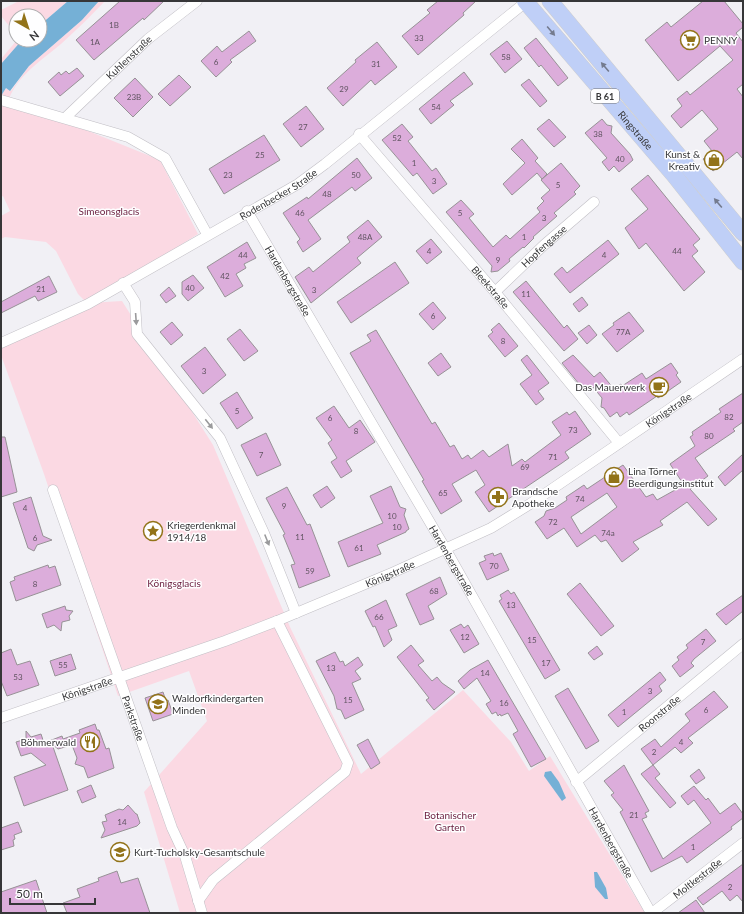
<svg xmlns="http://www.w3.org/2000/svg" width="744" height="914" font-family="Lato,sans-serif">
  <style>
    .green { fill: #fbd9e3 }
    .water { fill: #75b0d6 }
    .building { fill: #dcaddb; stroke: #979296; fill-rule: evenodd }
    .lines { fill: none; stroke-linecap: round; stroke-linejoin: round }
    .street-casing { stroke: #c1bfc5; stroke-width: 11 }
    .primary-casing { stroke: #cfcfcf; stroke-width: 17 }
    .street { stroke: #fff; stroke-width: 10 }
    .primary { stroke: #bfcff7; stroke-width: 16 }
    .oneway { fill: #747b8e }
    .oneway2 { fill: #9a9a9c }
    .labels { text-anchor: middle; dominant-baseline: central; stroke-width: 3; stroke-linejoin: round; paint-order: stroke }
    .number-label { font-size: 8px; fill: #605461 }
    .shield { fill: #fefeff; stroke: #727274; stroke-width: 1 }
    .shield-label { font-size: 9px; font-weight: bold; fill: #363638 }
    .poi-label { font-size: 10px; fill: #363638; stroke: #fefeff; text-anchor: start }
    .street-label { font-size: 10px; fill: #363638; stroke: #fefeff }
    .park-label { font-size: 10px; fill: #6a1e3f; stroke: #fefeff }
  </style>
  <rect width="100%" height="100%" fill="#f1f0f5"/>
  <g class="green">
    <polygon points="19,1 68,1 40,25 40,16 16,16 16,34 1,16 1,10"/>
    <path d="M99,1H105C91,16 76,30 61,44C43,59 17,76 9,99L160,160L198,234L89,303L122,301L213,445L290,627L361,774L463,690L511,742L529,771L550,756L645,913H180L144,792L207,721L189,671L118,696L44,474L1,355V346L87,303L78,294L56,251L46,242L5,237L1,239V216L10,211L3,196L1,197V96L6,88L11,91L29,66L82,20Z"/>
    <polygon points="17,40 22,40 1,64 1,59"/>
  </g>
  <g class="water">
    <polygon points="68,1 99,1 82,20 29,66 10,91 6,88 1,96 1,64 22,40 40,40 40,25"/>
    <polygon points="551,771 559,782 566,798 562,801 544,776 545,772"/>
    <polygon points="594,872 597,872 606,888 608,899 605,899 595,887"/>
  </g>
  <g class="building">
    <polygon points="120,1 164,1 144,20 143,18 94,60 76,40"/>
    <polygon points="438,1 476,1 463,13 464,15 418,55 402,36 430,13 427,10"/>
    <polygon points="703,1 724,1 743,24 743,27 736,33 743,42 743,84 737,89 743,97 743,159 737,152 713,171 703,159 712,151 704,141 718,129 702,110 681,128 671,116 682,106 677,99 687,91 690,95 733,60 720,46 678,81 645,40 667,22 671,27"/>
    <polygon points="249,31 256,41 230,60 232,62 216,77 201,61 217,46 222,52"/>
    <polygon points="536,38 568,78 558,86 541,65 539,67 524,48"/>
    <polygon points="507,41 522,59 505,73 490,54"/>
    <polygon points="377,42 397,67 375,85 371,80 343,106 327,88 356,62 355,60"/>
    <polygon points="77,68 84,76 60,96 48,82 59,72 61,75 66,71 69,74"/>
    <polygon points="464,72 473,84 450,101 454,105 431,124 419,109"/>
    <polygon points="179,75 191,87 170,106 158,94"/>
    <polygon points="135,78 153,97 133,117 114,98"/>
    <polygon points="529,79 547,101 540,107 521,85"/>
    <polygon points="306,106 324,129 301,147 283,124"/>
    <polygon points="549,119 566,137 554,147 537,129"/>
    <polygon points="602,119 607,125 612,126 611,133 630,154 633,160 619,172 614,166 609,171 602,162 607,158 585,133"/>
    <polygon points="402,124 413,137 408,141 432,171 436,168 447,184 433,194 417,173 413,176 382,140"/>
    <polygon points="264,135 280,160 224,194 209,169"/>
    <polygon points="522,139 538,158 535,161 547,174 542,179 537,173 512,195 503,184 525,163 511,149"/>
    <polygon points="357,158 372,178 355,191 352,187 308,220 321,239 303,252 297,242 300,239 283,213 307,197 308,199"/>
    <polygon points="561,163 580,186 574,192 576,194 554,213 557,216 533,237 534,238 524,248 523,247 509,259 510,261 498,271 491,272 492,266 446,212 461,200 474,214 469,218 493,247 506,235 510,239 540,212 537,208 544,201 541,198 550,190 541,180"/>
    <polygon points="648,175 700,239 693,245 698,251 692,256 705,272 684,291 646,243 639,249 625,228 648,209 631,189"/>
    <polygon points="368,220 382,237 357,258 361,263 311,303 295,277 309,267 313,272 350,242 347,237"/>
    <polygon points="431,239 442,252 427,264 416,251"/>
    <polygon points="608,240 619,254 570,293 554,274 562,267 567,273"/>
    <polygon points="247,242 256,258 244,264 246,268 236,274 243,286 225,297 207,267"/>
    <polygon points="395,262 409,283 351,323 337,302"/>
    <polygon points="193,275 204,288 188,301 182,294 182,282"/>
    <polygon points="49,276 57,292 38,301 35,296 1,313 1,302"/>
    <polygon points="526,281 564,328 567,325 578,339 564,351 513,292"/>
    <polygon points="169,287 176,296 166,303 160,295"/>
    <polygon points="582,297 588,305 579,312 573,304"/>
    <polygon points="433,302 446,318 433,330 419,314"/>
    <polygon points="629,312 644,331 617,352 602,334 614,325 613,323"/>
    <polygon points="172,322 183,335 171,345 160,332"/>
    <polygon points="499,323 518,346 505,357 488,336 493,332 491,330"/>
    <polygon points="589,325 597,335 587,344 578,333"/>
    <polygon points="240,329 258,351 244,361 227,339"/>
    <polygon points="376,330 432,424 435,422 450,447 454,445 462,459 468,455 471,459 483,450 489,457 508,444 512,466 522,459 525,462 561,435 552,422 567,412 569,415 575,411 591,434 565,452 569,458 562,463 489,512 475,492 485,485 476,470 452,484 462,501 441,514 422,481 424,480 350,353 371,341 367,335"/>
    <polygon points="205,347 226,375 203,394 181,366"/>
    <polygon points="441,353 451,367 438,376 428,363"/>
    <polygon points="527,355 549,383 538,391 544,399 536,405 520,384 532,375 521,360"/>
    <polygon points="573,355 594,377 600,372 614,389 621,384 622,386 642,373 646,379 671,363 678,373 676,375 681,382 658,398 657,396 629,415 627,412 620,417 617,412 610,417 604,408 601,407 602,398 593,387 589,390 586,386 583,389 562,363"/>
    <polygon points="237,392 253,418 237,429 220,403"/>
    <path d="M743,393V422L733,429L735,431L695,458L708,476L690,489L717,519L708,526L687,502L660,521L663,525L633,542L639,549L622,562L606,540L601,542L595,535L577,547L564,528L547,539L535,522L544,516L546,511L555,508L567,500L566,497L584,485L587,489L623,465L646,497L653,494L657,500L684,485L670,464L695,446L690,437L693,435L692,432L721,412L719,409ZM607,493L617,507L581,534L571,517Z"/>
    <polygon points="334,406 349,428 360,420 375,442 346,461 352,471 341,478 331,462 337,458 328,443 332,440 316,418"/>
    <polygon points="266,433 281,465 257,476 241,445"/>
    <polygon points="1,437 5,437 17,492 1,497"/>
    <polygon points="743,454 743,470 725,486 718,477"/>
    <polygon points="327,486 335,498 321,508 313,495"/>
    <polygon points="391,486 400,507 406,509 404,515 409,529 406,531 406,532 377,545 381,554 348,567 338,542 383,523 370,496"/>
    <polygon points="287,487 307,525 310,524 330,576 299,588 291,565 295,564 283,535 285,534 266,498"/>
    <polygon points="31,497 43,536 52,540 37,545 34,551 28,548 13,503"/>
    <polygon points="493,553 494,556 501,553 509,570 487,580 479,563 486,560 484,556"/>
    <polygon points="48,565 49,568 55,566 61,585 16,601 10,582 15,580 14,577"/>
    <polygon points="440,577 447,594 428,606 434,619 420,625 406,594"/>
    <polygon points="580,583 614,626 601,636 567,594"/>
    <polygon points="508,590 511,594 514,592 560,670 545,679 499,601 502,599 500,595"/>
    <polygon points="743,595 743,611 726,625 716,614"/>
    <polygon points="386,600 397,626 388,630 392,640 384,647 375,626 373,627 365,611"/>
    <polygon points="65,606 66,610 73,611 69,616 70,620 62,622 61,631 54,625 47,628 42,614"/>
    <polygon points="461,624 464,628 468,625 479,644 464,653 450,630"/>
    <polygon points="706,629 716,641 694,659 691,663 694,666 680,677 672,666 679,660 677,657 688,648 686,645"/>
    <polygon points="411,645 424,661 418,665 432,681 437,677 442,683 455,692 434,710 426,700 429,698 397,657"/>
    <polygon points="597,646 603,654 594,660 588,653"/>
    <polygon points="11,649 17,665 30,661 39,685 7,696 1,681 1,653"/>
    <polygon points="335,652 340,662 343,661 345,666 358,657 363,665 355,671 361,679 352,683 364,710 345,719 341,710 337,709 334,696 316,661"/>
    <polygon points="71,654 76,669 55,676 50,661"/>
    <polygon points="488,660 546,759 531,767 513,734 518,731 508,713 501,716 500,714 498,716 496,712 492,714 486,704 491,701 477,678 464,689 458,681 470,670"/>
    <polygon points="660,672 666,680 659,686 662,691 618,727 608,715"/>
    <polygon points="568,688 599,741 586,749 555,696"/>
    <polygon points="714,691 728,707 688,738 693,743 681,753 675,747 653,765 641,749 655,739 661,747 690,721 685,714"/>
    <polygon points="163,692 166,701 168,700 173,714 153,721 145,698"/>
    <polygon points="95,724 97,730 99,730 106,749 109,748 114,768 88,778 84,767 75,764 77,758 72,745 58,749 52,744 68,790 24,806 14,777 46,765 31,753 21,756 16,742 26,739 26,731 31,737 41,734 44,743 62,736 63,739 80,733 79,730"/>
    <polygon points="368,739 380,763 371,769 357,745"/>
    <polygon points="624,765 649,811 645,813 647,817 642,819 663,859 711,823 694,800 688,805 681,796 694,786 706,800 708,798 720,814 735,803 743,814 743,818 731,827 732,829 687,863 682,856 651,872 620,812 623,810 611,795 614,793 604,781"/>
    <polygon points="653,765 660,774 655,778 676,803 670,808 641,774"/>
    <polygon points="699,769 705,778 696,784 690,776"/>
    <polygon points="91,785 96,797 82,803 77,791"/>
    <polygon points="128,805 136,814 137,814 140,823 137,826 101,838 105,830 102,822 107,821 105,815 119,809 123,810"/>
    <polygon points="18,822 22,832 14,835 15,839 13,840 14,846 1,850 1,828"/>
    <polygon points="743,864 743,902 737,895 730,901 722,891 703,905 697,898"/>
    <polygon points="117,871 121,883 138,878 150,913 67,913 63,903 80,897 77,889 99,881 98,878"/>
    <polygon points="36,880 47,913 1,913 1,892"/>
    <polygon points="696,900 705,913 678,913"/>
  </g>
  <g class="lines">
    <g class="street-casing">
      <g id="street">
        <polyline points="1,100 128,137 165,158 207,234"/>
        <path id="s1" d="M65,118L148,39L197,1"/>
        <path id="s2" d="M359,134L495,292L619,443"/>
        <path id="s3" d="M247,211L445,548L651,913"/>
        <polyline points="123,283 135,302 137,334 220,438 264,533 296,613"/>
        <path id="s4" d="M495,292L544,245L594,202"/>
        <path id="s5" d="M1,343L88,304L298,184L325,164L527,1"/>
        <path id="s6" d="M53,490L172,828L185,856L202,913"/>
        <path id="s7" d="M1,718L225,641L277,621L394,572L491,528L530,504L743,359"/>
        <path id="s8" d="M576,782L743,644"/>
        <polyline points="198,901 213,880 345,772 348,763 277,621"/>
        <path id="s9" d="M652,913L743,843"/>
      </g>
    </g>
    <g class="primary-casing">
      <g id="primary">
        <path id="s10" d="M525,1L674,175L743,262"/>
        <polyline points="550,1 743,233"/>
      </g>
    </g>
    <use href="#street" class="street"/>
    <use href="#primary" class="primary"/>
  </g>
  <defs><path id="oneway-solid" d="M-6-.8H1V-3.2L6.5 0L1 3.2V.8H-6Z"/></defs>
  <g class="oneway">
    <use href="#oneway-solid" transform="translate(551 31) rotate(50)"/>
    <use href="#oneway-solid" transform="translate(605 67) rotate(-130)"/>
    <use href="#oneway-solid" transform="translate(718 203) rotate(-130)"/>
  </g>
  <g class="oneway2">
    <use href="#oneway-solid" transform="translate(136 319) rotate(86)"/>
    <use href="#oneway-solid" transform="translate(209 424) rotate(52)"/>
    <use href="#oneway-solid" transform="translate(267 540) rotate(68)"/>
  </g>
  <defs>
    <g id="supermarket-ring" transform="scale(1)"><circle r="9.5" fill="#fefeff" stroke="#927319" stroke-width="1.5"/><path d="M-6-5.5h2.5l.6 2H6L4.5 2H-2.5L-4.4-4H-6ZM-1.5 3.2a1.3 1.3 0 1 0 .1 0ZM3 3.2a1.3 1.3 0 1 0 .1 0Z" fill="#927319"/></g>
    <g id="shop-ring" transform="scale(1)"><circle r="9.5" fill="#fefeff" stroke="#927319" stroke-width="1.5"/><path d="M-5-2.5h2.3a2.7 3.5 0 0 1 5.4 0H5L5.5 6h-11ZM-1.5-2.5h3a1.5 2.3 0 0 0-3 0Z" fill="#927319"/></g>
    <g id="cafe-ring" transform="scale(1)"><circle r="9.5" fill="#fefeff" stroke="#927319" stroke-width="1.5"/><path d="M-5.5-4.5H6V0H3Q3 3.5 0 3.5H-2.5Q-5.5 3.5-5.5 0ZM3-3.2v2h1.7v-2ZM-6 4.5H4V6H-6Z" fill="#927319"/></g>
    <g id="pharmacy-ring" transform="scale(1)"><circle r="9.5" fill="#fefeff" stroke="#927319" stroke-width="1.5"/><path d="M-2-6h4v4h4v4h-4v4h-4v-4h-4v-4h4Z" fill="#927319"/></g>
    <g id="sight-ring" transform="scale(1)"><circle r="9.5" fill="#fefeff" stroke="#927319" stroke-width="1.5"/><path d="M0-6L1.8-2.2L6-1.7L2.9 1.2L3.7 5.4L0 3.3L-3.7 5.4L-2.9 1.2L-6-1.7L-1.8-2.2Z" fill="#927319"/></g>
    <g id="school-ring" transform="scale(1)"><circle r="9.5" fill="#fefeff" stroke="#927319" stroke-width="1.5"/><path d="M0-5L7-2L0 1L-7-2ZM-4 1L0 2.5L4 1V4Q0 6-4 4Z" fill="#927319"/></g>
    <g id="restaurant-ring" transform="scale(1)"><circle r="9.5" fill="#fefeff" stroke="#927319" stroke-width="1.5"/><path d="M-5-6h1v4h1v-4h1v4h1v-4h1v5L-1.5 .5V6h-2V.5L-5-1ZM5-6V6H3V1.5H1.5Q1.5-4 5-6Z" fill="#927319"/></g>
  </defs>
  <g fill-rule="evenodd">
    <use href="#supermarket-ring" x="690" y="40"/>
    <use href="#shop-ring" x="714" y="160"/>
    <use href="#cafe-ring" x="659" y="387"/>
    <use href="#shop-ring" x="614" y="477"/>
    <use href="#pharmacy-ring" x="498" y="497"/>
    <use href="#sight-ring" x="153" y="531"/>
    <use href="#school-ring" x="158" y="704"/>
    <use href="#restaurant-ring" x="90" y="742"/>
    <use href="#school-ring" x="120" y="852"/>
  </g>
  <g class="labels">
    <g class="number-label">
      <text x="114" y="25">1B</text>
      <text x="419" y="38">33</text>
      <text x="95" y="42">1A</text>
      <text x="506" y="57">58</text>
      <text x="216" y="62">6</text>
      <text x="376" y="64">31</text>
      <text x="344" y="89">29</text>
      <text x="134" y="97">23B</text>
      <text x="436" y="107">54</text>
      <text x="303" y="127">27</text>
      <text x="598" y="134">38</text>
      <text x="397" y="138">52</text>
      <text x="260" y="155">25</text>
      <text x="620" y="159">40</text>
      <text x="414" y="163">1</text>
      <text x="228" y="175">23</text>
      <text x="356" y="175">50</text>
      <text x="434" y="181">3</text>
      <text x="558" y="185">5</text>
      <text x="327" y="194">48</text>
      <text x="300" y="213">46</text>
      <text x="460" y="213">5</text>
      <text x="544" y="218">3</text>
      <text x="365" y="237">48A</text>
      <text x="524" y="237">1</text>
      <text x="429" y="251">4</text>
      <text x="677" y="251">44</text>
      <text x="243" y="255">44</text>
      <text x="604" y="255">4</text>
      <text x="498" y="260">9</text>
      <text x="225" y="276">42</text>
      <text x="190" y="288">40</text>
      <text x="41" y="289">21</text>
      <text x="314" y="290">3</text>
      <text x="526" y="294">11</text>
      <text x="433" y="316">6</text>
      <text x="623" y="332">77A</text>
      <text x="503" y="341">8</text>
      <text x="204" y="371">3</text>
      <text x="237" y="411">5</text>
      <text x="729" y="417">82</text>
      <text x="330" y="418">6</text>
      <text x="573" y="430">73</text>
      <text x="356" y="431">8</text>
      <text x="709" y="436">80</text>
      <text x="261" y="455">7</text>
      <text x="553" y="457">71</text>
      <text x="525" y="467">69</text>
      <text x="443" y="493">65</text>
      <text x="580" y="499">74</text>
      <text x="284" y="506">9</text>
      <text x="25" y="508">4</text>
      <text x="392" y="516">10</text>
      <text x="553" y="522">72</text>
      <text x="397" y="527">10</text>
      <text x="608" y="533">74a</text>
      <text x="300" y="537">11</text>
      <text x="35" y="538">6</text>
      <text x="359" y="548">61</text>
      <text x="494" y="566">70</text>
      <text x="310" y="571">59</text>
      <text x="35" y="584">8</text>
      <text x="434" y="591">68</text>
      <text x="511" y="605">13</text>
      <text x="379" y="617">66</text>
      <text x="465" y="637">12</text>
      <text x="532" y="640">15</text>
      <text x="703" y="642">7</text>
      <text x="546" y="663">17</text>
      <text x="63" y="665">55</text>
      <text x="331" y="668">13</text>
      <text x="485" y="673">14</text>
      <text x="18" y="677">53</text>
      <text x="650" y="691">3</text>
      <text x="348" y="700">15</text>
      <text x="504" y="703">16</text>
      <text x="706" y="710">6</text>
      <text x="624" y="712">1</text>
      <text x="681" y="742">4</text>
      <text x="654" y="752">2</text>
      <text x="634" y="815">21</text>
      <text x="122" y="822">14</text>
      <text x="693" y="847">1</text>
      <text x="730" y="887">2</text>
    </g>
    <rect class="shield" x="591" y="89" width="28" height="14" rx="3"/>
    <g class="shield-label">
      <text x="605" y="96">B 61</text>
    </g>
    <g class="poi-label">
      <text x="704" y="40">PENNY</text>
      <text x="700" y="154" text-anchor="end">Kunst &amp;<tspan x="700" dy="12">Kreativ</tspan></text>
      <text x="645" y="387" text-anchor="end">Das Mauerwerk</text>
      <text x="628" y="471">Lina Törner<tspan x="628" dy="12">Beerdigungsinstitut</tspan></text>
      <text x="512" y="491">Brandsche<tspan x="512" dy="12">Apotheke</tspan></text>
      <text x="167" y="525">Kriegerdenkmal<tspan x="167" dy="12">1914/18</tspan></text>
      <text x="172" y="698">Waldorfkindergarten<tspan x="172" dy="12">Minden</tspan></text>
      <text x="76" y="742" text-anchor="end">Böhmerwald</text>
      <text x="134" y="852">Kurt-Tucholsky-Gesamtschule</text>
    </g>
    <g class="street-label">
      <text stroke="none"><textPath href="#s1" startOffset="88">Kuhlenstraße</textPath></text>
      <text stroke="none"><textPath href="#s10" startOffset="170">Ringstraße</textPath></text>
      <text stroke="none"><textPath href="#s5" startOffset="315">Rodenbecker Straße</textPath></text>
      <text stroke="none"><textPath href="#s4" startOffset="67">Hopfengasse</textPath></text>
      <text stroke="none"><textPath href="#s3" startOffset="81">Hardenbergstraße</textPath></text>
      <text stroke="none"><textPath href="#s2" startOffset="202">Bleekstraße</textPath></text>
      <text stroke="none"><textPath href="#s7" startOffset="739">Königstraße</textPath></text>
      <text stroke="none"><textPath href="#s3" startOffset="405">Hardenbergstraße</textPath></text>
      <text stroke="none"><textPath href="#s7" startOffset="415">Königstraße</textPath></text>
      <text stroke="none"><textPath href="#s7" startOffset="91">Königstraße</textPath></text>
      <text stroke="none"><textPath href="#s8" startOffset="108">Roonstraße</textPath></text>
      <text stroke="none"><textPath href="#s6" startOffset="242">Parkstraße</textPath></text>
      <text stroke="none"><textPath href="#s3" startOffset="729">Hardenbergstraße</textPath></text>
      <text stroke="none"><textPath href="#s9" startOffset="57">Moltkestraße</textPath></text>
    </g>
    <g class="park-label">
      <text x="109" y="211">Simeonsglacis</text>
      <text x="174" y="583">Königsglacis</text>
      <text x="450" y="815">Botanischer<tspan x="450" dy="12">Garten</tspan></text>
    </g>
  </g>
  <rect width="744" height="914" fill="none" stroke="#363638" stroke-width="4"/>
  <g transform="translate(28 28) rotate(141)"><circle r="19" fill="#fefeff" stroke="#aeaeaf"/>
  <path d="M0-3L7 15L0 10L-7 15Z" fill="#927319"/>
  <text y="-6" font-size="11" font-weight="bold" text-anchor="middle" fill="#363638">N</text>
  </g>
  <path d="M10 898v6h85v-6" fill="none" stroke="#363638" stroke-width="2"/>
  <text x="16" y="898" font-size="12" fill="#363638" stroke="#fefeff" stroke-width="3" paint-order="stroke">50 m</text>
</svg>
